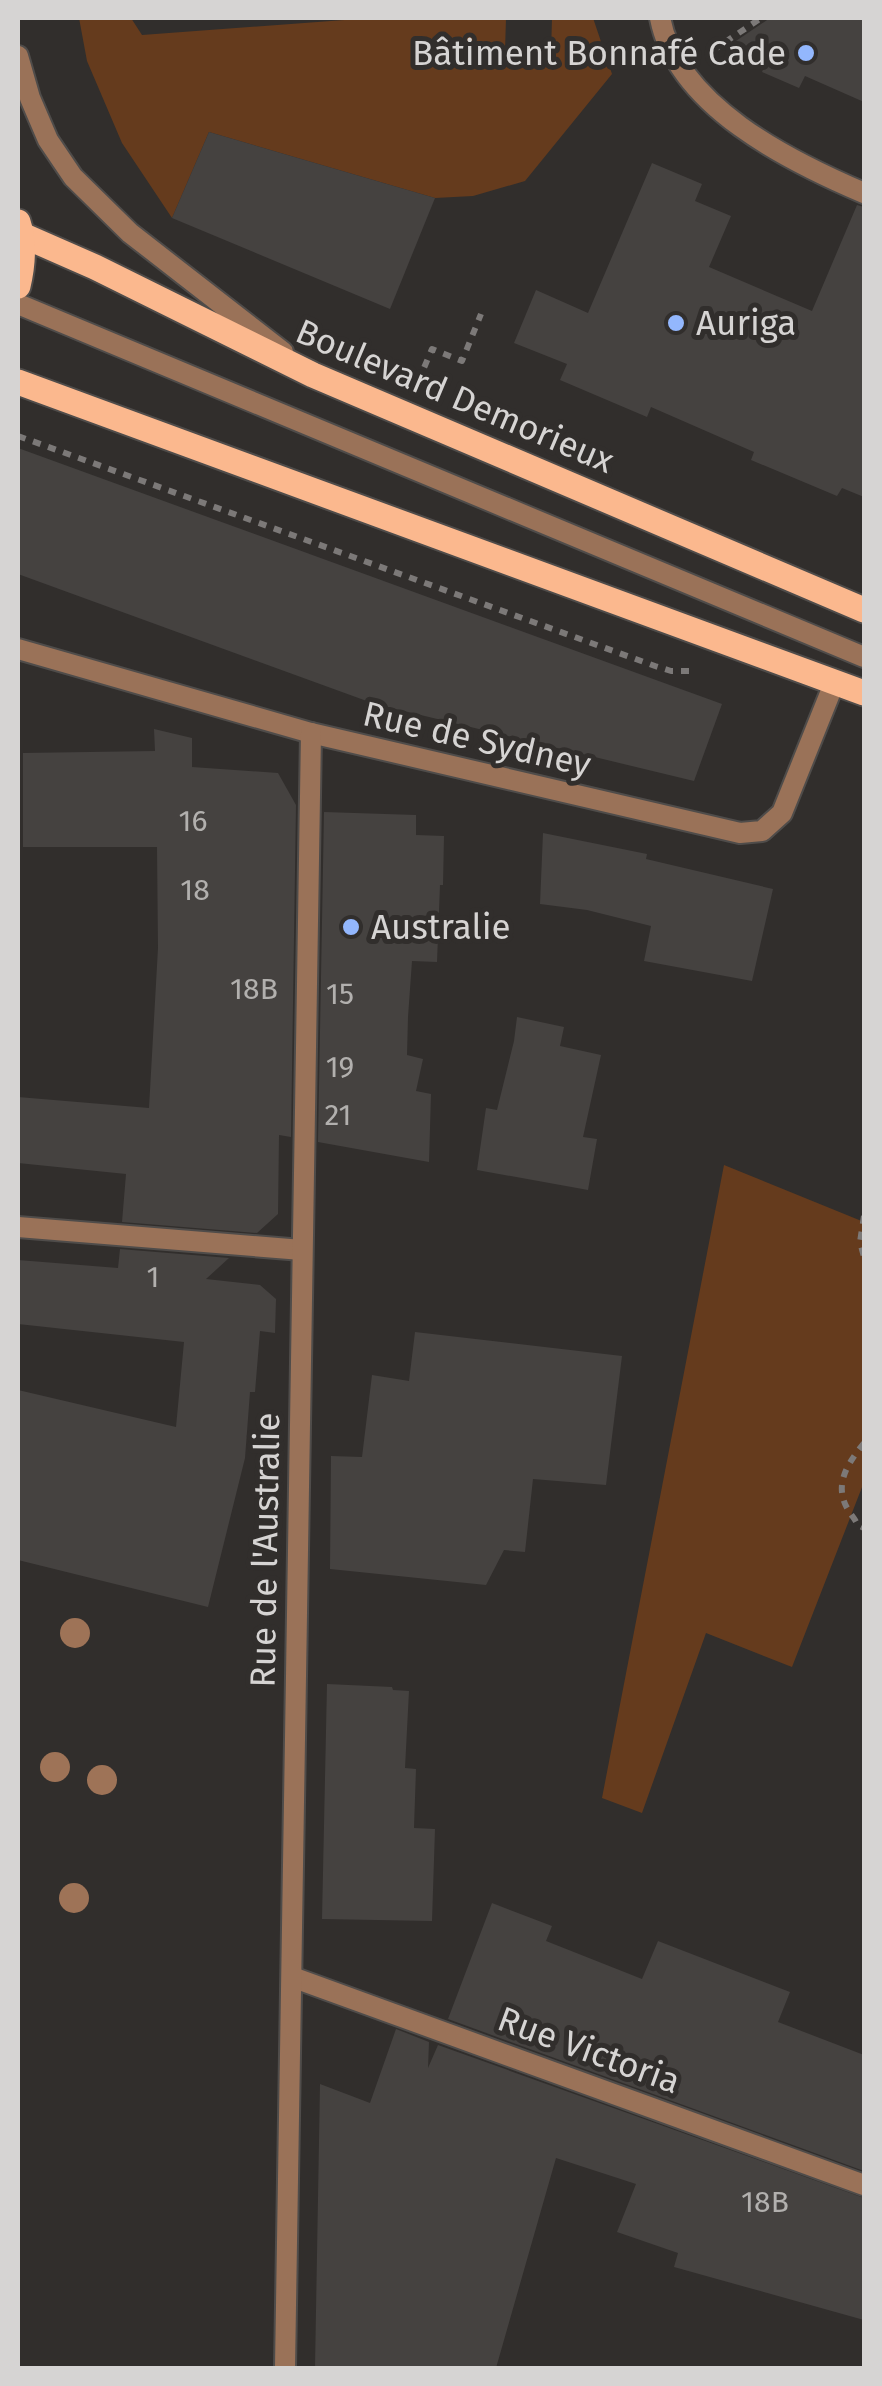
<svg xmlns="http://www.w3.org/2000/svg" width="882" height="2386" font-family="'Fira Sans',sans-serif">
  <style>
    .green { fill: #653b1d }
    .building { fill: #454240 }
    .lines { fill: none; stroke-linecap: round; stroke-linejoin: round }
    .lane-casing { stroke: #4f4c4a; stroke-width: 24 }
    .street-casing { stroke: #4f4c4a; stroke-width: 24 }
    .primary-casing { stroke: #4f4c4a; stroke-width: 29 }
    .path { stroke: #7c7978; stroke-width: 6; stroke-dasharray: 8 8; stroke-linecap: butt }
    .lane { stroke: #9a7258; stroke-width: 20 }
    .street { stroke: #9a7258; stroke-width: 20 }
    .primary { stroke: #fbb88e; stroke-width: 25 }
    .tree { fill: #9e7357 }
    .poi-dot { fill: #93b7fd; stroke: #312e2c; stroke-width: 4 }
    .labels { text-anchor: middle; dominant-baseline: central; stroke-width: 10; stroke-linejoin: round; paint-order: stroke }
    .number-label { font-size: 30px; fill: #b2b0ae }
    .poi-label { font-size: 35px; fill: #d6d4d3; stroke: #312e2c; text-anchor: start }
    .street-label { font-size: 35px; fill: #d6d4d3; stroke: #312e2c }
  </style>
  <rect width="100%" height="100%" fill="#312e2c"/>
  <g class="green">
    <polygon points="79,18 131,18 142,35 371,18 506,18 505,51 551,54 552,18 593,18 612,74 525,181 473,196 435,198 209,132 172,218 122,143 87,61"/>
    <polygon points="724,1165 864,1222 864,1482 792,1667 706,1633 642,1813 602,1798"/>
  </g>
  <g class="building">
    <polygon points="770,18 864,18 864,102 805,76 799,88 762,72 767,60 730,45"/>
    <polygon points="209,132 435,198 390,309 172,218"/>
    <polygon points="652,163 702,184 695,201 731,216 709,267 812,311 857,205 864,207 864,497 842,488 837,496 751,460 754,452 651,407 647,417 560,380 567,364 514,343 536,290 588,313"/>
    <polygon points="18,448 722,704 694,781 375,704 18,574"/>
    <polygon points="154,729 192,738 192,767 278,773 296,805 291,1137 279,1135 278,1214 257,1233 122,1222 126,1174 18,1163 18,1097 149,1108 158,948 157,847 23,847 23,753 155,751"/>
    <polygon points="324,812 416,815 416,835 444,836 443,885 440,885 437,962 412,961 408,1017 407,1055 423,1059 416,1091 431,1094 429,1162 318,1142"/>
    <polygon points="543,833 647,854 646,859 773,889 752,981 644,961 651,926 587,910 540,904"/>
    <polygon points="517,1017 564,1027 560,1046 601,1055 583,1137 597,1139 588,1190 477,1170 486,1108 497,1110 514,1041"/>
    <polygon points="120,1249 229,1258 206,1279 260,1285 276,1299 275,1333 260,1331 255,1392 250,1392 245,1458 208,1607 18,1560 18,1390 176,1427 184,1342 18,1324 18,1260 118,1268"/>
    <polygon points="415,1332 622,1356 606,1485 533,1479 525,1552 504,1550 486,1585 330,1569 331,1456 362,1457 372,1375 409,1381"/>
    <polygon points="327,1684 392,1687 393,1690 409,1691 405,1768 416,1769 414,1828 435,1829 432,1921 322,1919"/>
    <polygon points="492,1903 552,1926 546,1941 642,1979 658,1941 790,1992 778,2022 864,2055 864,2171 448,2019"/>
    <polygon points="396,2029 429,2042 428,2068 438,2045 864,2198 864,2320 674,2267 678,2253 617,2232 636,2184 556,2158 496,2368 315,2368 320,2084 370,2103"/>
  </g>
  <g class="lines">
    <g class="lane-casing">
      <polyline id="lane" points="18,304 864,657"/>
    </g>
    <g class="street-casing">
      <g id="street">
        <path d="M660,18C677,106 789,161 864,193"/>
        <polyline points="18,56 30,98 48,140 73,177 130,233 283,352"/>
        <polyline points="18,649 311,733 740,833 762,831 782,813 835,681"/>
        <polyline points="18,1227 302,1250"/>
        <polyline points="292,1977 864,2185"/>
        <polyline points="285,2368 311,733"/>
      </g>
    </g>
    <g class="primary-casing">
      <g id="primary">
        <polyline points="22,235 95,267 313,375 864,610"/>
        <path d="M18,286C23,265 25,243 18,222"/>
        <polyline points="18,382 864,693"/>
      </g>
    </g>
    <g class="path">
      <polyline points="712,51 761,18"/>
      <polyline points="418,382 432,349 462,361 481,314"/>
      <polyline points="18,436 655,666 671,671 689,671"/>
      <polyline points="864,1216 860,1242 864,1257"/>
      <path d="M864,1443C845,1467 831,1489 853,1517C861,1528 852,1522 864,1528"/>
    </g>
    <use href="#lane" class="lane"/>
    <use href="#street" class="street"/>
    <use href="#primary" class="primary"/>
  </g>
  <g class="tree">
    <circle cx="75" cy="1633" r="15"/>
    <circle cx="55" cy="1767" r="15"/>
    <circle cx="102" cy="1780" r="15"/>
    <circle cx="74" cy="1898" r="15"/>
  </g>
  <g class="poi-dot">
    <circle cx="806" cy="53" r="10"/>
    <circle cx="676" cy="323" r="10"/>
    <circle cx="351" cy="927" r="10"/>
  </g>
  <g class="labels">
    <g class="number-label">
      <text x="193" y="821">16</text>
      <text x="195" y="890">18</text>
      <text x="254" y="989">18B</text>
      <text x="340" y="994">15</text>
      <text x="340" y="1067">19</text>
      <text x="338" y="1115">21</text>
      <text x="153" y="1277">1</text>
      <text x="765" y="2202">18B</text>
    </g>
    <g class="poi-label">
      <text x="786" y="53" text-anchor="end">Bâtiment Bonnafé Cade</text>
      <text x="696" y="323">Auriga</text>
      <text x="371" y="927">Australie</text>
    </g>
    <g class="street-label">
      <text transform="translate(455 396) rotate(23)">Boulevard Demorieux</text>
      <text transform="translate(477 739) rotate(13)">Rue de Sydney</text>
      <text transform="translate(265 1550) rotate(-89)">Rue de l'Australie</text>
      <text transform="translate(589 2050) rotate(20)">Rue Victoria</text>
    </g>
  </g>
  <rect width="882" height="2386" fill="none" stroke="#d6d4d3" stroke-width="40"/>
</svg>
